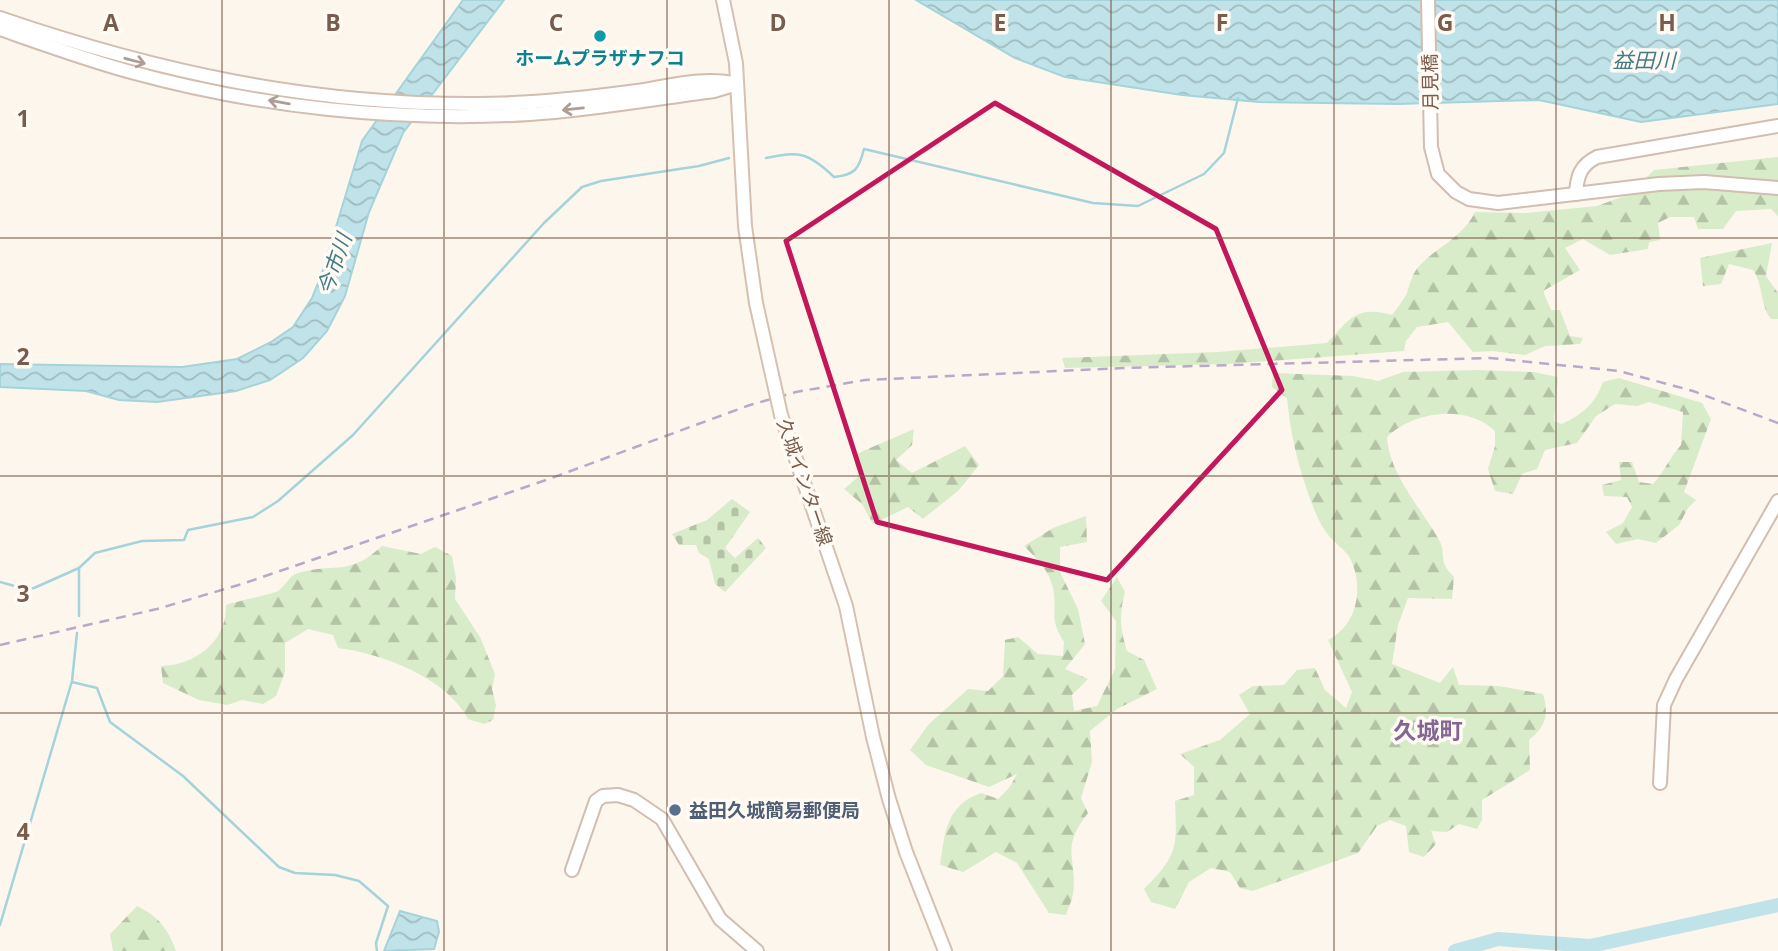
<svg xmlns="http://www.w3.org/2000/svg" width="1778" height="951" font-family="'Open Sans','Noto Sans JP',sans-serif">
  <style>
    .forest { fill: url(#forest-firs) }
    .cemetery { fill: url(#cemetery-stones) }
    .water { fill: url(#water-waves); stroke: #a5d3da; stroke-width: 2 }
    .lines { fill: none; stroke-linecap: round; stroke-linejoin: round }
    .stream { stroke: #a5d3da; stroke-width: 2.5 }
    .river { stroke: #bfe3e8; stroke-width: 14 }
    .tertiary-casing { stroke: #d1beb0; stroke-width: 16 }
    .secondary-casing { stroke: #d6c0b0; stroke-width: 16 }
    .tertiary { stroke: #fff; stroke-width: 12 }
    .secondary { stroke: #fff; stroke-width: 12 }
    .rail { stroke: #b9a8c9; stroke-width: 2.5; stroke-dasharray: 10 7; stroke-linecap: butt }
    .secondary-bridge-casing { stroke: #d6c0b0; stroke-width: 16; stroke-linecap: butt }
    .secondary-bridge { stroke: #fff; stroke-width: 12 }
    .oneway { stroke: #af9d94 }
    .marked { fill: none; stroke: #c2185b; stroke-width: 5; stroke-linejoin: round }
    .grid { fill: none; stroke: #7a5c4d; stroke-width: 2; stroke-opacity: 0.55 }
    .culture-dot { fill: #0f9aa8; stroke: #fffaf3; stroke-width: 2.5 }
    .service-dot { fill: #5c6f8a; stroke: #fffaf3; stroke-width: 2.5 }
    .labels { text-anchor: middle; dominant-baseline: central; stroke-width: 7; stroke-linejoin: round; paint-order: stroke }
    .culture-label { font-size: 19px; font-weight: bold; fill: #0d838f; stroke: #fffaf3 }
    .street-label { font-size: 19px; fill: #7a5c4d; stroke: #fffaf3 }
    .service-label { font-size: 19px; font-weight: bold; fill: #4e5e75; stroke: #fffaf3; text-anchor: start }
    .water-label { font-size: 21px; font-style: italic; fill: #437c86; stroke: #fffaf3 }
    .quarter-label { font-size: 23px; font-weight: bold; fill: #846695; stroke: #fffaf3 }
    .grid-label { font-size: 23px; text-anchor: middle; font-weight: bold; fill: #7a5c4d; stroke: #fffaf3; stroke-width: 7; stroke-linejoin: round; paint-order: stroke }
  </style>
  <defs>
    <pattern id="forest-firs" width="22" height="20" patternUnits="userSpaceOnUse" patternTransform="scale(1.75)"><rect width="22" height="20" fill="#d8ecc9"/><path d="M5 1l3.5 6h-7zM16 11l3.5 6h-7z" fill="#b4c2a5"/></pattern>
    <pattern id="cemetery-stones" width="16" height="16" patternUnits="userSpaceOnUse" patternTransform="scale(1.75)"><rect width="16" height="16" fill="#d8ecc9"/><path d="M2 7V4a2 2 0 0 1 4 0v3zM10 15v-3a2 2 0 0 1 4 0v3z" fill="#b4c2a5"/></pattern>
    <pattern id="water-waves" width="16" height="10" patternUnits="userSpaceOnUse" patternTransform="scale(1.75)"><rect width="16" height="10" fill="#bfe3e8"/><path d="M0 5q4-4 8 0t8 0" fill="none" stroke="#a0bbbe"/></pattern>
  </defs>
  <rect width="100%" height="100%" fill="#fdf6ec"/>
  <g class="forest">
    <path d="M1778,157V216L1771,209L1736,211L1723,229H1698L1694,217H1670L1658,223L1660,240L1649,242L1648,249L1610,255L1583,239L1565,248L1580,270L1543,291L1551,310H1560L1570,336L1583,338L1580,344L1545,346L1525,355L1492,351L1473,352L1448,322L1417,327L1406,341L1404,351L1228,364L1065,368L1062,358L1218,352L1327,343C1349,320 1356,305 1392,315C1397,308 1403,301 1407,293C1411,281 1412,273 1421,264C1440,245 1463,237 1475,212L1526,213L1597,206L1630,194L1654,170Z"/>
    <path d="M1772,243L1766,276L1778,293V319H1771C1759,303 1764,286 1753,270L1729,264L1721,284L1703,286L1700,258Z"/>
    <path d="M1476,370L1534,372L1558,377L1554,421L1562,424C1583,414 1595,404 1603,382L1619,378L1702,403L1711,419L1684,492L1696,500L1688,508L1679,525L1656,543L1638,539L1616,544L1606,532L1623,523L1632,507L1627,497L1604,496L1602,485L1621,480L1619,462H1632L1639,482L1653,484C1665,471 1669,458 1681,445L1683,412L1649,402L1637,406L1615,404L1596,416L1577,443L1545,450L1537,469L1522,474L1513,494L1495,491L1488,469L1495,446V431C1467,404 1414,411 1387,437C1389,473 1420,507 1438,538C1448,555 1436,559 1454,577L1452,599L1408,598L1398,625L1392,664L1440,683L1453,667L1459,685L1499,686L1543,694C1549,715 1546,726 1529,740L1530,770L1482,800V820L1477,829L1459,824L1447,832L1431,831L1436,844L1424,857L1409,852L1406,826L1390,820L1377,826L1358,853L1253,891L1240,888L1230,872L1211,868L1189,882L1175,909L1151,902L1144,889C1178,855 1177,848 1175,801L1194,795V767L1180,754L1220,740L1250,714L1239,695L1253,686L1284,685L1297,670L1315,668L1325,690L1346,708L1352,692L1328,640C1357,626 1364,588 1351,560C1346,549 1332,542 1326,532C1317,520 1311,501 1306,487C1296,458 1290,429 1287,398L1272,387L1273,373L1353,376L1378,381L1403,372Z"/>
    <polygon points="914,429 912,445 896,460 912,473 965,446 979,465 959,490 923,519 908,507 873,524 862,504 844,489 858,477 854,455"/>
    <path d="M1086,516L1087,542L1060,547V572L1078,609L1085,644L1065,669L1088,679L1072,695L1074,711L1097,706L1115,669L1116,621L1101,601L1117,577L1125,592C1119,614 1120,629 1127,651L1144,660L1157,689L1117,709L1090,731L1092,762L1081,798L1088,813C1059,850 1078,858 1073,894C1072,901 1068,908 1066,915L1049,913L1017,863L996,852L963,872L940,865C945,833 946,805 981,793L998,799L1009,788L1017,774L989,787L926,765L910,750L929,724L968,689L988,691L1003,676L1005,640L1018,637L1038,654L1063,656L1064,642C1048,618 1058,612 1053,588C1049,570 1037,559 1024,546L1053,528Z"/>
    <path d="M382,546L421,554L435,547L452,556L456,578L455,599L480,637L495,674L492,689L496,705L493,720L484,724L468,719C447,678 381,653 338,648L333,635L308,629L285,643V672L276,696L263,704L242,700L227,705L199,700L163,683L161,666C196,665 227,641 226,605C237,601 273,594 278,591C286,586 289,575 298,573C338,562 348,577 382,546Z"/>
    <path d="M137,906C158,916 168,929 176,951H113L110,934Z"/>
  </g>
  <polygon class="cemetery" points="732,499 750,512 725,548 735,558 758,538 766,548 725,592 715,584 709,559 699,553 696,545 679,545 672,534 707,520"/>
  <g class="water">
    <polygon points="463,0 504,0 403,133 369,212 345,296 327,331 303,358 270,380 236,391 157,402 119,400 86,391 0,387 0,364 182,367 237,359 271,342 293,327 312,298 323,270 362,141"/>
    <polygon points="916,0 1778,0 1778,104 1641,122 1539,100 1397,104 1259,102 1182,95 1065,77 1015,58"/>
    <polygon points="400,911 437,921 439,932 434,949 384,951"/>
  </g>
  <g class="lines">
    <g class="stream">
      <path d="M766,158C799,151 808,152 834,177C855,175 859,169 864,149L1093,203L1138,206L1204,174L1224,153L1238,98"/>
      <polyline points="0,582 25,589 34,588 79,568 95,553 142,541 184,540 188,530 253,517 278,501 353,435 544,223 582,187 601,181 699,166 729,158"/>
      <polyline points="79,616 79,568"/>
      <polyline points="72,682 97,688 110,722 183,776 279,867 295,873 335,875 359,881 388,906 376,943 377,951"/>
      <polyline points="0,925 72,681 77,633"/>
      <polyline points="1566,951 1570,946"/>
    </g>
    <polyline class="river" points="1455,951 1498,939 1590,946 1778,905"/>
    <g class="tertiary-casing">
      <g id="tertiary">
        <polyline points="1428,0 1431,147 1438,174 1456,192 1469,199 1498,203 1659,184 1704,182 1778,188"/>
        <path d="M0,18C158,72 310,105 478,104C531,104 585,98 637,91C670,86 705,76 737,84"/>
        <path d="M0,29C43,44 87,60 131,72C258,107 398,122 530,114C592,110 653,99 714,91L737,84"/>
        <path d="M1576,194C1577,175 1581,165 1597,157L1778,126"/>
        <polyline points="1660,783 1664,705 1676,679 1778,501"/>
        <polyline points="572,870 596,801 603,796 618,795 634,800 662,819 720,919 757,951"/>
      </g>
    </g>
    <g class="secondary-casing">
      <g id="secondary">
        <polyline points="723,0 736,63 745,226 756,303"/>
        <polyline points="781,415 846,606 873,737 889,799 906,852 945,951"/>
      </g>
    </g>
    <use href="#tertiary" class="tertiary"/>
    <use href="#secondary" class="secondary"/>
    <polyline class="rail" points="0,645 157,609 242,584 546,480 750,405 796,392 865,380 1123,368 1490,358 1619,371 1693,391 1778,423"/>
    <g class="secondary-bridge-casing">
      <polyline id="secondary-bridge" points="756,303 781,415"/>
    </g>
    <use href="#secondary-bridge" class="secondary-bridge"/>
  </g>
  <defs><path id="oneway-shaft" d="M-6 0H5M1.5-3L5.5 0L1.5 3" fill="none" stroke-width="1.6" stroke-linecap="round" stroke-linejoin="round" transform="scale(1.75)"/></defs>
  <g class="oneway">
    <use href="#oneway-shaft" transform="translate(135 61) rotate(15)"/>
    <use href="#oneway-shaft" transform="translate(279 102) rotate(-170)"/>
    <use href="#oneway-shaft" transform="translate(573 109) rotate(174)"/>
  </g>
  <path class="marked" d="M995,103L1216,229L1282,390L1107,580L877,522L786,241Z"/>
  <path class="grid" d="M222,0V951M444,0V951M667,0V951M889,0V951M1111,0V951M1334,0V951M1556,0V951M0,238H1778M0,476H1778M0,713H1778"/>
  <circle class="culture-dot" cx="600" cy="36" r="7"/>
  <circle class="service-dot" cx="675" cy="810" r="7"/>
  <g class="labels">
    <g class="culture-label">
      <text x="600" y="58">ホームプラザナフコ</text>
    </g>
    <g class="street-label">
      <text transform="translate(1430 82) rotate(-91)">月見橋</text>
      <text transform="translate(805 482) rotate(71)">久城インター線</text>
    </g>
    <g class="service-label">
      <text x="689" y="810">益田久城簡易郵便局</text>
    </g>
    <g class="water-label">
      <text x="1644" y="60">益田川</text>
      <text transform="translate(334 264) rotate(-71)">今市川</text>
    </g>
    <g class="quarter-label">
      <text x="1428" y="730">久城町</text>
    </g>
  </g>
  <g class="grid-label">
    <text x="111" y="31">A</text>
    <text x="333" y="31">B</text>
    <text x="556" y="31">C</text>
    <text x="778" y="31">D</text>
    <text x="1000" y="31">E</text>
    <text x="1222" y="31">F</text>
    <text x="1445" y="31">G</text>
    <text x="1667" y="31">H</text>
    <text x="23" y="127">1</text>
    <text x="23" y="365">2</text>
    <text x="23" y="602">3</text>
    <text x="23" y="840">4</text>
  </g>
</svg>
